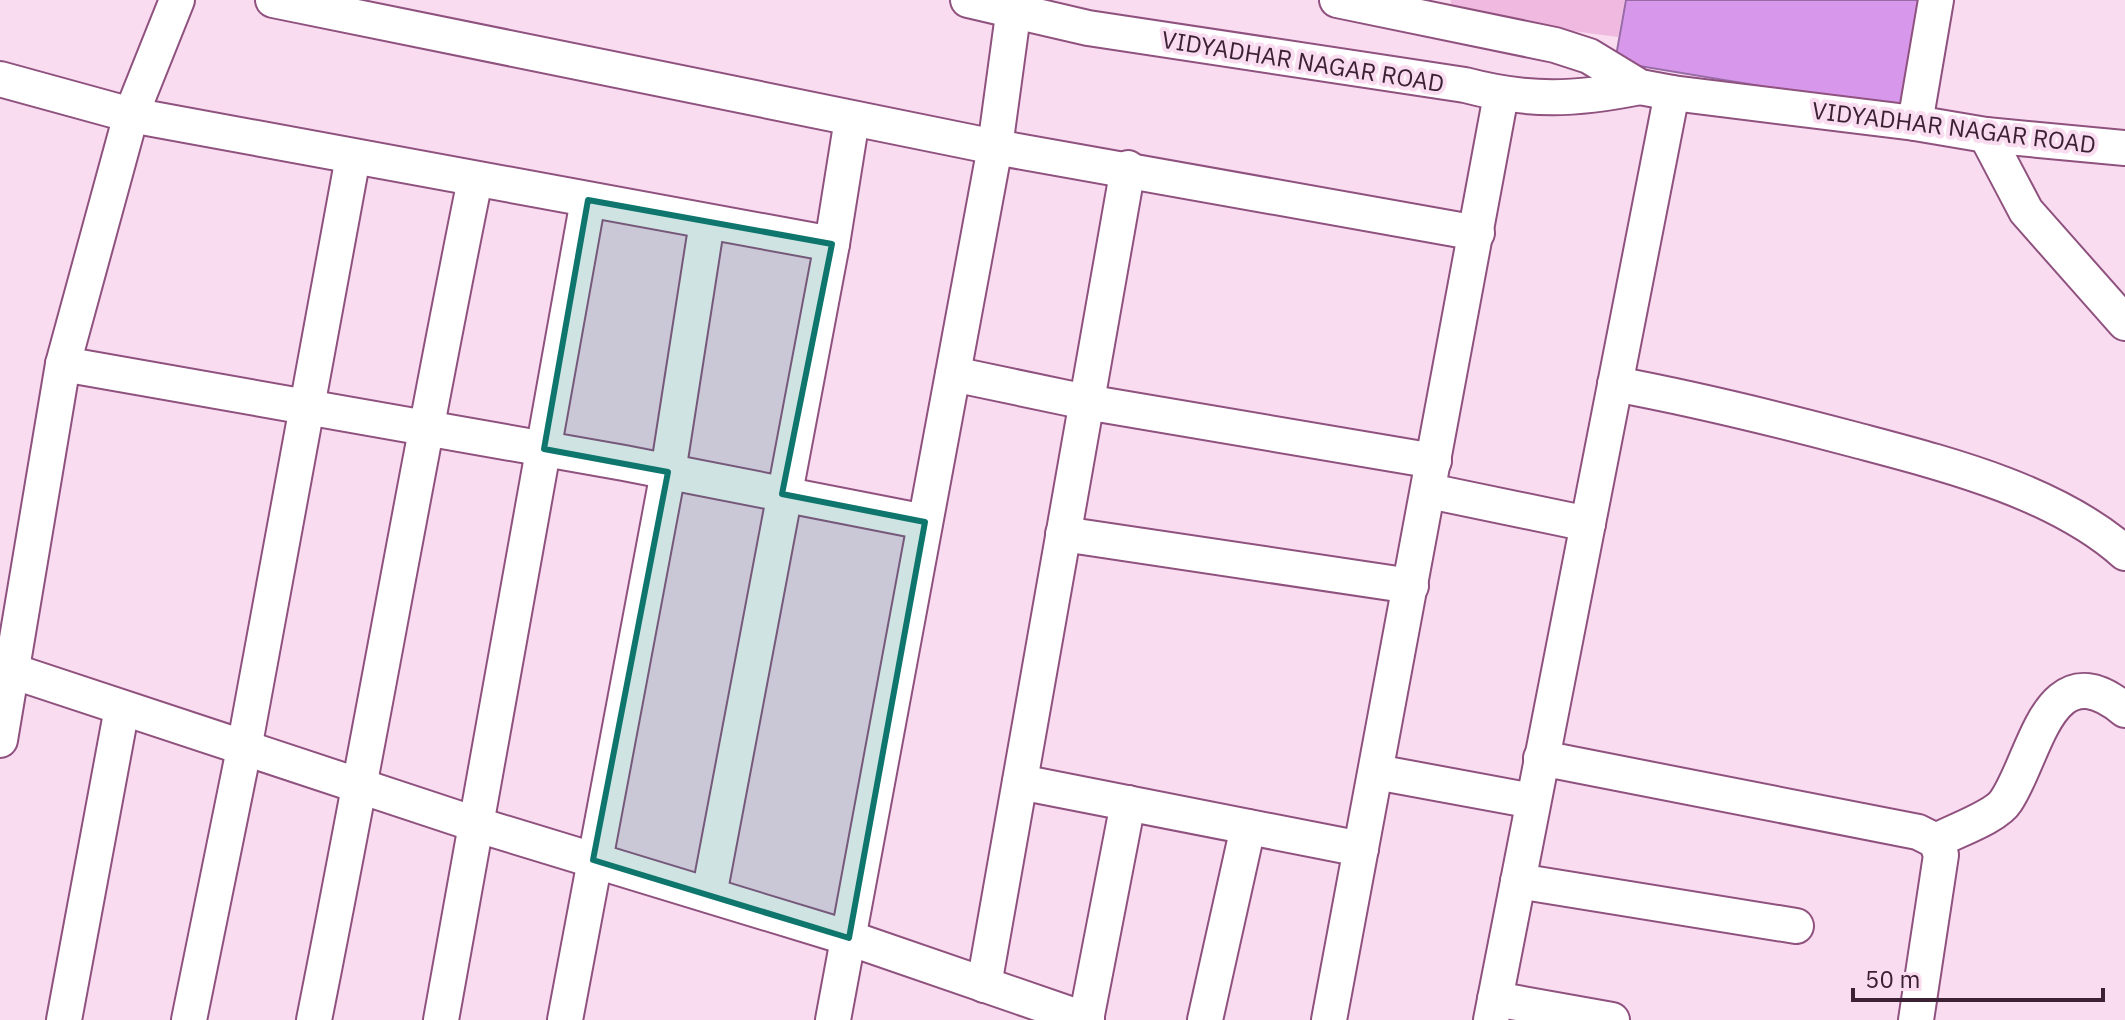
<svg xmlns="http://www.w3.org/2000/svg" width="2125" height="1020" font-family="'IBM Plex Sans',sans-serif">
  <style>
    .green { fill: #f0b9e0 }
    .building { fill: #d798ec; stroke: #986ba7; stroke-width: 2 }
    .lines { fill: none; stroke-linecap: round; stroke-linejoin: round }
    .minor-casing { stroke: #8f517e; stroke-width: 38 }
    .minor { stroke: #fff; stroke-width: 34 }
    .marked { fill: #0f766e; fill-opacity: 0.2; stroke: #0f766e; stroke-width: 6; stroke-linejoin: round }
    .labels { text-anchor: middle; dominant-baseline: central; stroke-width: 8; stroke-linejoin: round; paint-order: stroke }
    .street-label { font-size: 24px; fill: #3c2135; stroke: #f9dcf0 }
  </style>
  <rect width="100%" height="100%" fill="#f9dcf0"/>
  <polygon class="green" points="1451,0 1625,0 1618,37 1449,15"/>
  <polygon class="building" points="1626,0 1925,0 1905,110 1615,62"/>
  <g class="lines">
    <g class="minor-casing">
      <g id="minor">
        <polyline points="273,0 995,147 1477,233"/>
        <path d="M968,0L1088,28L1465,85C1529,102 1576,100 1640,87"/>
        <polyline points="1337,0 1555,45 1589,56 1640,87 1672,93 1915,123 1986,135 2125,148"/>
        <polyline points="0,79 131,115 832,244"/>
        <polyline points="1915,123 1936,0"/>
        <polyline points="1986,135 2026,211 2125,323"/>
        <polyline points="63,364 624,463 925,522"/>
        <polyline points="953,374 1086,402 1434,461"/>
        <path d="M1615,384C1695,399 1773,418 1852,439C1942,463 2054,490 2125,553"/>
        <polyline points="1429,491 1588,524"/>
        <polyline points="1063,534 1411,586"/>
        <polyline points="0,667 478,825 849,938 1087,1020"/>
        <polyline points="0,740 63,364 131,115 177,0"/>
        <polyline points="1541,758 1918,832 1936,841 1941,855 1916,1020"/>
        <polyline points="1376,772 1533,801"/>
        <polyline points="1020,782 1361,849"/>
        <path d="M1936,841C1954,831 1996,817 2006,801C2036,757 2048,647 2125,710"/>
        <polyline points="1518,881 1796,926"/>
        <polyline points="709,895 832,244 852,119"/>
        <polyline points="984,985 1128,168"/>
        <polyline points="1495,999 1612,1020"/>
        <polyline points="64,1020 122,708"/>
        <polyline points="189,1020 244,749 353,157"/>
        <path d="M314,1020C370,740 418,459 475,180"/>
        <polyline points="441,1020 588,200"/>
        <polyline points="565,1020 668,472 707,222"/>
        <polyline points="833,1020 995,147 1015,0"/>
        <polyline points="1086,1020 1128,803"/>
        <polyline points="1205,1020 1248,827"/>
        <polyline points="1329,1020 1501,95"/>
        <polyline points="1491,1020 1672,93"/>
      </g>
    </g>
    <use href="#minor" class="minor"/>
  </g>
  <path class="marked" d="M588,200L832,244L782,494L925,522L849,938L593,860L668,472L544,449Z"/>
  <g class="labels">
    <g class="street-label">
      <text transform="translate(1303 61) rotate(9)">VIDYADHAR NAGAR ROAD</text>
      <text transform="translate(1954 127) rotate(7)">VIDYADHAR NAGAR ROAD</text>
    </g>
  </g>
  <path d="M1853 988v12h250v-12" fill="none" stroke="#3c2135" stroke-width="4"/>
  <text x="1865" y="988" font-size="24" fill="#3c2135" stroke="#f9dcf0" stroke-width="6" paint-order="stroke">50 m</text>
</svg>
